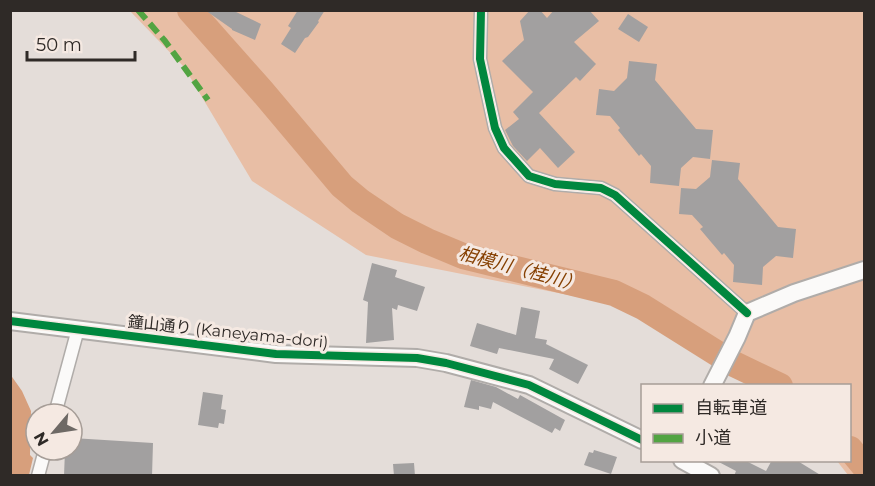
<svg xmlns="http://www.w3.org/2000/svg" width="875" height="486" font-family="Montserrat,'Noto Sans JP',sans-serif">
  <style>
    .green { fill: #e8bea5 }
    .water { fill: #d79f7c }
    .lines { fill: none; stroke-linecap: round; stroke-linejoin: round }
    .river { stroke: #d79f7c; stroke-width: 26 }
    .building { fill: #a2a0a0 }
    .street-casing { stroke: #b0aca9; stroke-width: 15 }
    .secondary-casing { stroke: #b0aca9; stroke-width: 20 }
    .street { stroke: #fbfaf9; stroke-width: 12 }
    .secondary { stroke: #fbfaf9; stroke-width: 16 }
    .quiet { stroke: #52a442; stroke-width: 6; stroke-dasharray: 12 6; stroke-linecap: butt }
    .cycleway-casing { stroke: #f5e9e2; stroke-width: 11 }
    .cycleway { stroke: #00873e; stroke-width: 8 }
    .labels { text-anchor: middle; dominant-baseline: central; stroke-width: 6; stroke-linejoin: round; paint-order: stroke }
    .street-label { font-size: 16px; fill: #2f2a27; stroke: #f5e9e2 }
    .water-label { font-size: 18px; font-style: italic; fill: #864002; stroke: #f5e9e2 }
  </style>
  <rect width="100%" height="100%" fill="#e4ddd9"/>
  <polygon class="green" points="130,11 864,11 864,475 848,475 837,461 850,460 850,386 783,385 781,382 659,313 366,255 252,181 184,67"/>
  <polygon class="water" points="10,374 22,391 31,411 30,455 33,458 29,475 11,475"/>
  <g class="lines">
    <g class="river">
      <polyline points="190,10 261,90 342,186 360,201 397,226 427,241 463,256 614,293 643,307 734,364 780,386"/>
      <polyline points="850,449 864,466"/>
    </g>
  </g>
  <g class="building">
    <polygon points="205,10 232,10 261,24 255,40 232,30 232,29"/>
    <polygon points="298,10 325,10 318,21 319,22 308,37 305,38 295,53 281,44 291,28 288,26"/>
    <polygon points="530,10 540,10 547,18 554,10 589,10 599,21 574,42 596,64 580,81 576,77 539,113 575,152 558,168 540,148 527,161 513,146 505,130 519,119 513,112 533,92 502,61 524,40 520,21"/>
    <polygon points="628,14 648,27 639,42 618,29"/>
    <polygon points="629,61 657,64 655,80 696,129 713,130 710,159 693,157 681,168 679,186 650,183 651,166 641,154 639,156 618,130 620,128 610,116 596,115 599,89 614,91 627,78"/>
    <polygon points="712,160 740,163 738,179 778,227 796,229 793,258 776,256 763,267 762,285 733,282 734,265 724,253 722,255 700,229 703,227 692,215 679,214 681,188 696,189 710,177"/>
    <polygon points="372,263 397,270 395,277 425,287 417,311 398,305 397,310 392,308 394,340 366,343 368,302 363,300"/>
    <polygon points="521,307 540,311 535,338 547,340 546,344 588,365 578,384 549,369 554,359 499,348 497,354 470,346 477,323 516,335"/>
    <polygon points="471,380 496,387 518,399 520,395 565,420 560,431 555,428 552,433 493,402 491,409 479,406 479,410 464,407"/>
    <polygon points="203,392 223,395 221,409 226,410 224,424 219,423 218,428 198,425"/>
    <polygon points="72,438 153,443 152,476 64,476 65,450 72,450"/>
    <polygon points="594,450 617,457 611,474 584,465 589,452 593,453"/>
    <polygon points="715,460 744,460 766,471 772,460 796,460 822,476 734,476 736,471"/>
    <polygon points="414,463 415,476 394,476 393,464"/>
  </g>
  <g class="lines">
    <g class="street-casing">
      <g id="street">
        <polyline points="481,10 480,59 495,128 504,148 529,176 555,184 601,188 615,195 747,313"/>
        <polyline points="55,414 78,329"/>
        <polyline points="38,476 45,450"/>
      </g>
    </g>
    <g class="secondary-casing">
      <g id="secondary">
        <polyline points="10,321 276,354 417,358 446,363 529,385 642,440"/>
        <polyline points="712,386 737,337 747,313 794,293 864,270"/>
        <polyline points="682,460 711,476"/>
      </g>
    </g>
    <use href="#street" class="street"/>
    <use href="#secondary" class="secondary"/>
    <polyline class="quiet" points="138,10 165,41 208,100"/>
    <g class="cycleway-casing">
      <g id="cycleway">
        <polyline points="481,10 480,59 495,128 504,148 529,176 555,184 601,188 615,195 747,313"/>
        <polyline points="10,321 276,354 417,358 446,363 529,385 642,440"/>
      </g>
    </g>
    <use href="#cycleway" class="cycleway"/>
  </g>
  <g class="labels">
    <g class="street-label">
      <text transform="translate(228 332) rotate(6)">鐘山通り (Kaneyama-dori)</text>
    </g>
    <g class="water-label">
      <text transform="translate(520 269) rotate(15)">相模川（桂川）</text>
    </g>
  </g>
  <rect width="875" height="486" fill="none" stroke="#2f2a27" stroke-width="24"/>
  <rect x="641" y="384" width="210" height="78" fill="#f5e9e2" stroke="#a69d97" stroke-width="1.5"/>
  <rect x="653" y="404" width="30" height="9" fill="#00873e" stroke="#a69d97" stroke-width="1.5"/>
  <text x="695" y="414" font-size="18" fill="#2f2a27">自転車道</text>
  <rect x="653" y="434" width="30" height="9" fill="#52a442" stroke="#a69d97" stroke-width="1.5"/>
  <text x="695" y="444" font-size="18" fill="#2f2a27">小道</text>
  <g transform="translate(54 432) rotate(241)"><circle r="28" fill="#f5e9e2" stroke="#a69d97" stroke-width="1.5"/>
  <path d="M0-4.5L10 22L0 15L-10 22Z" fill="#6e6965"/>
  <text y="-9" font-size="16" font-weight="bold" text-anchor="middle" fill="#2f2a27">N</text>
  </g>
  <path d="M27 51v9h108v-9" fill="none" stroke="#2f2a27" stroke-width="3"/>
  <text x="36" y="51" font-size="18" fill="#2f2a27" stroke="#f5e9e2" stroke-width="4.5" paint-order="stroke">50 m</text>
</svg>
